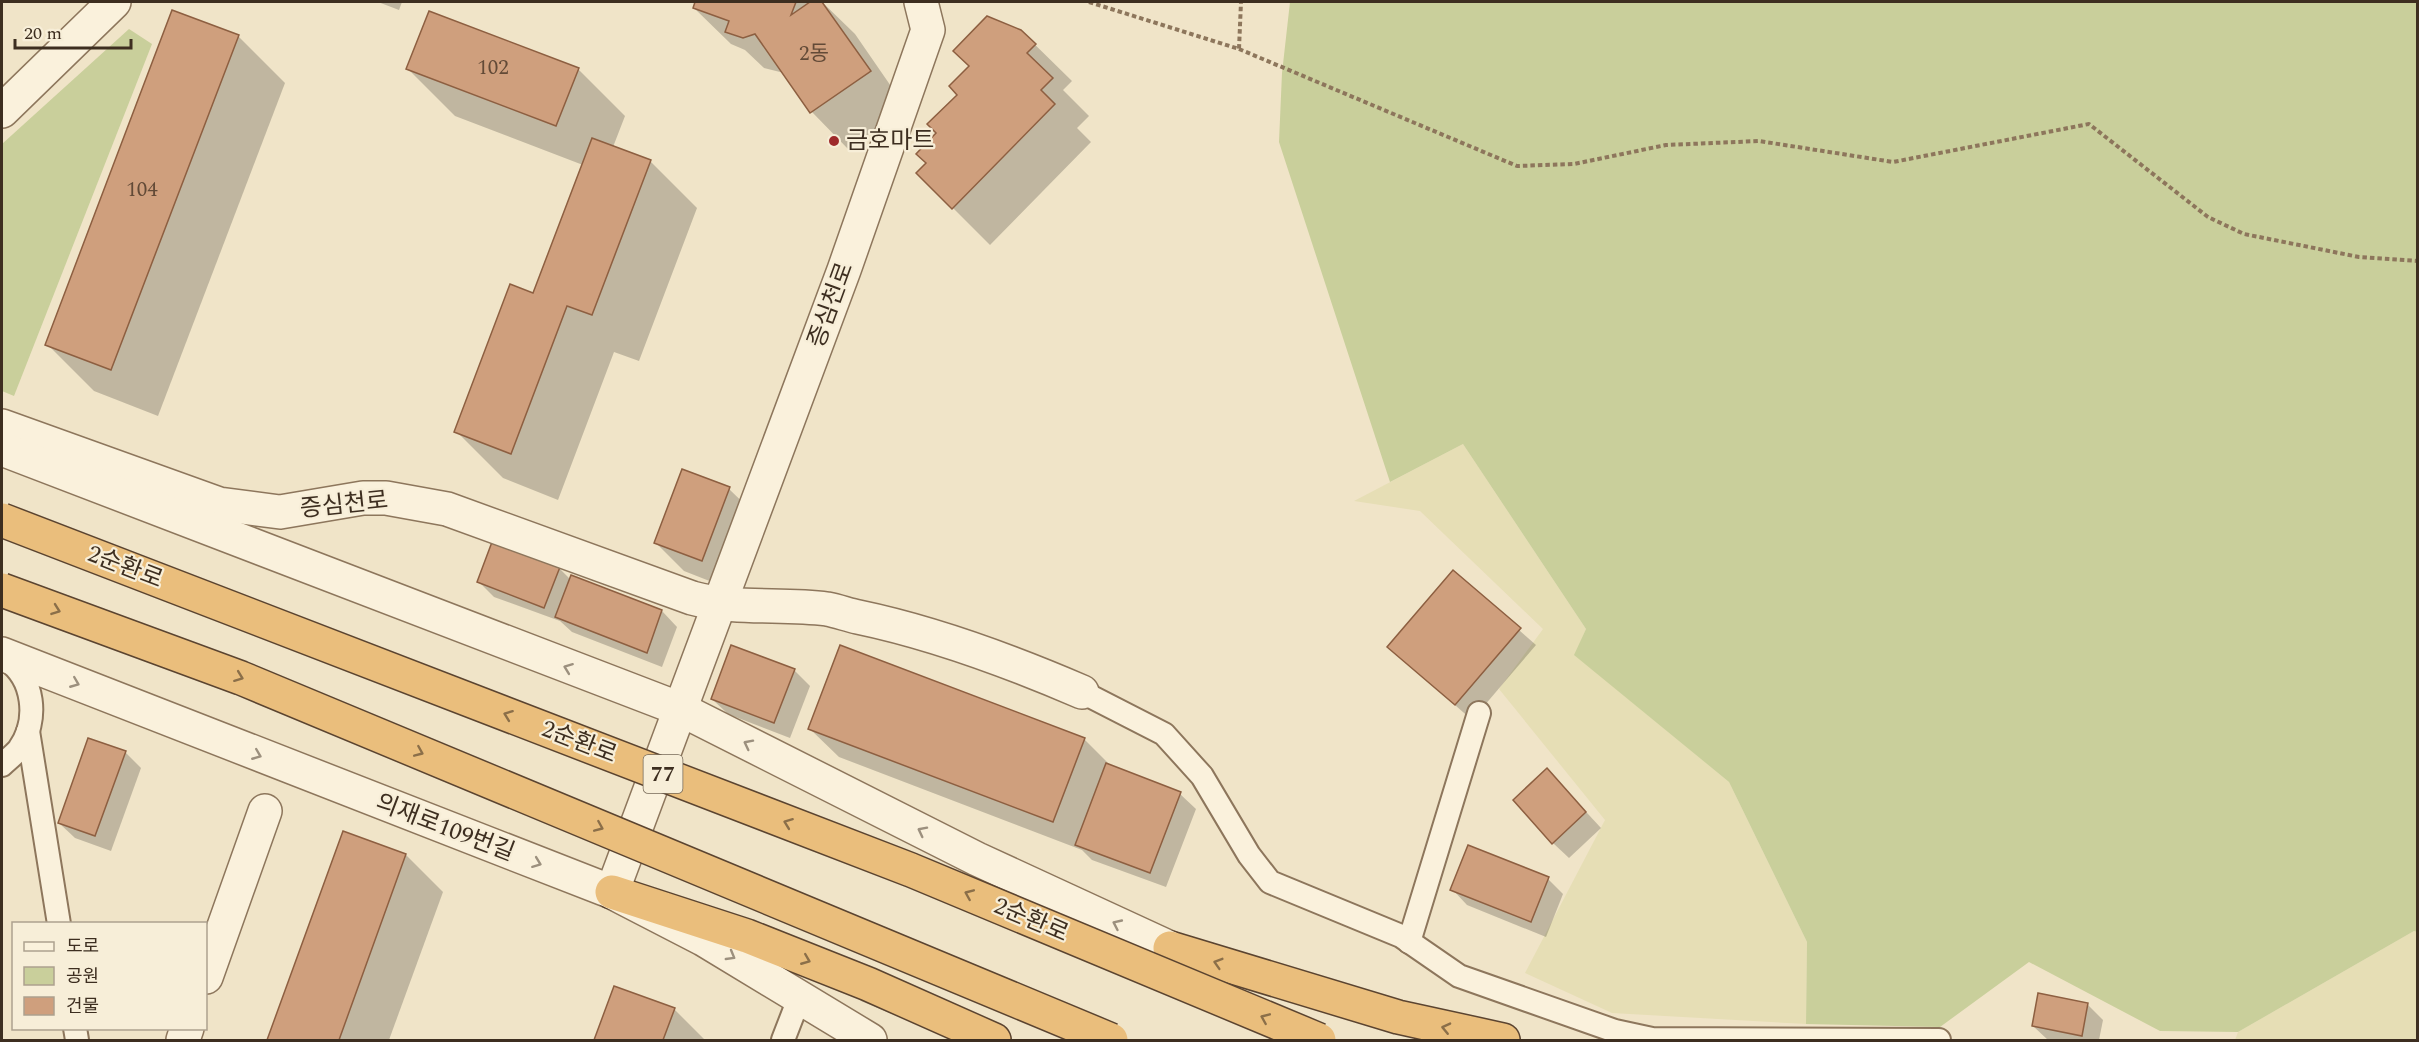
<svg xmlns="http://www.w3.org/2000/svg" width="2419" height="1042" font-family="Spectral,'Noto Sans KR',serif">
  <style>
    .farmland { fill: #e6deb5 }
    .green { fill: #c9cf9b }
    .shadow { fill: #0003 }
    .building { fill: #cf9f7d; stroke: #8d5f41; stroke-width: 1.5 }
    .lines { fill: none; stroke-linecap: round; stroke-linejoin: round }
    .service-casing { stroke: #8d765c; stroke-width: 26 }
    .minor-casing { stroke: #8d765c; stroke-width: 36 }
    .tertiary-casing { stroke: #8d765c; stroke-width: 36 }
    .trunk-casing { stroke: #5b4430; stroke-width: 36 }
    .path { stroke: #8d765c; stroke-width: 4; stroke-dasharray: 4.5 3; stroke-linecap: butt }
    .service { stroke: #faf1dc; stroke-width: 22 }
    .minor { stroke: #faf1dc; stroke-width: 33 }
    .tertiary { stroke: #faf1dc; stroke-width: 33 }
    .trunk { stroke: #eabe7c; stroke-width: 33 }
    .trunk-bridge-casing { stroke: #5b4430; stroke-width: 36; stroke-linecap: butt }
    .trunk-bridge { stroke: #eabe7c; stroke-width: 33 }
    .oneway { stroke: #8b6f49 }
    .oneway2 { stroke: #9c907e }
    .poi-dot { fill: #9e2a2b; stroke: #f7eed8; stroke-width: 2 }
    .labels { text-anchor: middle; dominant-baseline: central; stroke-width: 4.5; stroke-linejoin: round; paint-order: stroke }
    .number-label { font-size: 21px; fill: #624a37 }
    .shield { fill: #f7eed8; stroke: #756857; stroke-width: 1.5 }
    .shield-label { font-size: 22px; font-weight: bold; fill: #3d2e20 }
    .poi-label { font-size: 24px; fill: #3d2e20; stroke: #f7eed8; text-anchor: start }
    .street-label { font-size: 24px; fill: #3d2e20; stroke: #f7eed8 }
  </style>
  <rect width="100%" height="100%" fill="#f0e4c8"/>
  <g class="farmland">
    <polygon points="1463,444 1586,629 1575,655 1729,782 1807,942 1806,1024 1612,1013 1525,973 1605,820 1499,689 1543,629 1420,511 1354,501"/>
    <polygon points="2414,931 2417,932 2417,1040 2235,1040 2238,1032"/>
  </g>
  <g class="green">
    <polygon points="1290,2 2417,2 2417,932 2414,931 2238,1032 2160,1031 2029,962 1940,1027 1806,1024 1807,942 1729,782 1574,655 1586,629 1463,444 1390,482 1279,142 1282,73"/>
    <polygon points="129,29 152,44 14,396 2,391 2,144"/>
  </g>
  <g class="shadow">
    <polygon points="378,2 402,2 399,10"/>
    <polygon points="697,2 822,2 855,34 906,108 848,149 812,112 784,73 764,68 745,50 731,44 694,8"/>
    <polygon points="1021,31 1072,81 1063,90 1089,116 1077,128 1091,142 990,245 918,173 928,163 938,133"/>
    <polygon points="238,36 285,83 158,416 94,391 47,344"/>
    <polygon points="408,69 578,69 625,116 613,147 650,161 697,208 639,361 614,352 558,500 503,478 456,431 534,294 583,165 455,116"/>
    <polygon points="729,489 758,517 730,589 684,571 655,542"/>
    <polygon points="559,568 571,580 662,611 677,627 662,667 572,632 560,621 494,597 478,581"/>
    <polygon points="1453,572 1536,645 1472,720 1389,647"/>
    <polygon points="794,670 810,686 790,738 728,714 712,699"/>
    <polygon points="810,729 1084,739 1112,767 1180,794 1196,809 1166,887 1092,860 1082,850 839,757"/>
    <polygon points="125,752 141,768 111,851 75,838 59,823"/>
    <polygon points="1562,786 1601,828 1569,858 1553,843"/>
    <polygon points="344,833 406,855 443,892 389,1040 269,1040"/>
    <polygon points="1548,879 1563,894 1546,937 1467,905 1452,889"/>
    <polygon points="614,988 674,1009 705,1040 595,1040"/>
    <polygon points="854,993 899,996 892,1014 861,1001"/>
    <polygon points="2087,1004 2103,1020 2099,1040 2048,1040 2033,1026"/>
  </g>
  <g class="building">
    <polygon points="695,2 796,2 791,15 810,2 822,2 871,71 810,113 755,34 743,38 725,32 729,21 693,8"/>
    <polygon points="172,10 239,35 111,370 45,345"/>
    <polygon points="429,11 579,68 556,126 406,69"/>
    <polygon points="987,16 1021,30 1036,44 1027,53 1053,78 1041,90 1055,104 952,209 916,173 926,163 916,154 936,133 927,124 957,95 949,86 969,66 953,51"/>
    <polygon points="592,138 651,160 592,315 567,306 511,454 454,432 510,284 533,293"/>
    <polygon points="682,469 730,487 702,561 654,543"/>
    <polygon points="492,542 560,567 544,608 477,582"/>
    <polygon points="1453,570 1521,628 1455,705 1387,647"/>
    <polygon points="571,575 662,610 647,653 555,617"/>
    <polygon points="731,645 795,669 774,723 711,699"/>
    <polygon points="840,645 1085,738 1053,822 808,729"/>
    <polygon points="88,738 126,751 95,836 58,823"/>
    <polygon points="1106,763 1181,792 1150,873 1075,845"/>
    <polygon points="1547,768 1586,812 1552,844 1513,800"/>
    <polygon points="343,831 406,854 339,1040 267,1040"/>
    <polygon points="1468,845 1549,877 1531,922 1450,890"/>
    <polygon points="614,986 675,1008 663,1040 594,1040"/>
    <polygon points="2038,993 2088,1003 2082,1036 2032,1026"/>
  </g>
  <g class="lines">
    <g class="service-casing">
      <g id="service">
        <polyline points="1082,692 1164,734 1202,776 1249,855 1270,882 1401,936 1459,976 1615,1031 1652,1039 1939,1040"/>
        <polyline points="28,731 59,924"/>
        <path d="M2,765C7,760 14,755 19,749C39,721 35,677 4,658"/>
        <polyline points="1409,942 1479,713"/>
        <polyline points="75,1028 77,1040"/>
        <polyline points="783,1040 800,996"/>
      </g>
    </g>
    <g class="minor-casing">
      <g id="minor">
        <polyline points="2,111 114,2"/>
        <path d="M2,426L219,504L280,512L363,498H386L447,509L692,598C736,610 782,603 827,609C838,611 848,615 858,617C935,633 1010,661 1082,692"/>
        <polyline points="612,892 844,270 928,30 921,2"/>
        <polyline points="206,977 265,811"/>
        <polyline points="183,1040 187,1028"/>
      </g>
    </g>
    <g class="tertiary-casing">
      <g id="tertiary">
        <polyline points="2,449 680,709 977,859 1170,948"/>
        <polyline points="2,654 612,892 703,939 870,1040"/>
      </g>
    </g>
    <g class="trunk-casing">
      <g id="trunk">
        <polyline points="612,892 747,936 868,984 994,1040"/>
        <polyline points="1170,948 1398,1017 1503,1040"/>
      </g>
    </g>
    <g class="path">
      <polyline points="1089,2 1239,49 1241,2"/>
      <polyline points="1239,49 1517,166 1574,164 1666,145 1759,141 1893,162 2089,124 2208,217 2244,234 2359,257 2418,261"/>
    </g>
    <use href="#service" class="service"/>
    <use href="#minor" class="minor"/>
    <use href="#tertiary" class="tertiary"/>
    <use href="#trunk" class="trunk"/>
    <g class="trunk-bridge-casing">
      <g id="trunk-bridge">
        <polyline points="2,520 911,870 1319,1040"/>
        <polyline points="2,590 241,678 1111,1040"/>
      </g>
    </g>
    <use href="#trunk-bridge" class="trunk-bridge"/>
  </g>
  <defs><path id="oneway-chevron" d="M-2-3.5L2.5 0L-2 3.5" fill="none" stroke-width="1.6" stroke-linecap="round" stroke-linejoin="round" transform="scale(1.5)"/></defs>
  <g class="oneway">
    <use href="#oneway-chevron" transform="translate(56 610) rotate(20)"/>
    <use href="#oneway-chevron" transform="translate(239 677) rotate(21)"/>
    <use href="#oneway-chevron" transform="translate(508 715) rotate(-159)"/>
    <use href="#oneway-chevron" transform="translate(419 752) rotate(23)"/>
    <use href="#oneway-chevron" transform="translate(788 823) rotate(-159)"/>
    <use href="#oneway-chevron" transform="translate(599 827) rotate(23)"/>
    <use href="#oneway-chevron" transform="translate(969 894) rotate(-157)"/>
    <use href="#oneway-chevron" transform="translate(806 960) rotate(22)"/>
    <use href="#oneway-chevron" transform="translate(1218 963) rotate(-163)"/>
    <use href="#oneway-chevron" transform="translate(1265 1018) rotate(-157)"/>
    <use href="#oneway-chevron" transform="translate(1446 1028) rotate(-167)"/>
  </g>
  <g class="oneway2">
    <use href="#oneway-chevron" transform="translate(568 668) rotate(-159)"/>
    <use href="#oneway-chevron" transform="translate(75 683) rotate(22)"/>
    <use href="#oneway-chevron" transform="translate(748 744) rotate(-153)"/>
    <use href="#oneway-chevron" transform="translate(257 755) rotate(22)"/>
    <use href="#oneway-chevron" transform="translate(922 831) rotate(-153)"/>
    <use href="#oneway-chevron" transform="translate(537 863) rotate(21)"/>
    <use href="#oneway-chevron" transform="translate(1117 924) rotate(-155)"/>
    <use href="#oneway-chevron" transform="translate(731 956) rotate(30)"/>
  </g>
  <circle class="poi-dot" cx="834" cy="141" r="6"/>
  <g class="labels">
    <g class="number-label">
      <text x="814" y="54">2동</text>
      <text x="493" y="68">102</text>
      <text x="142" y="190">104</text>
    </g>
    <rect class="shield" x="643.5" y="755" width="39" height="38" rx="4.5"/>
    <g class="shield-label">
      <text x="663" y="774">77</text>
    </g>
    <g class="poi-label">
      <text x="846" y="141">금호마트</text>
    </g>
    <g class="street-label">
      <text transform="translate(831 305) rotate(-70)">증심천로</text>
      <text transform="translate(344 505) rotate(-6)">증심천로</text>
      <text transform="translate(125 567) rotate(21)">2순환로</text>
      <text transform="translate(579 742) rotate(21)">2순환로</text>
      <text transform="translate(445 828) rotate(21)">의재로109번길</text>
      <text transform="translate(1031 920) rotate(23)">2순환로</text>
    </g>
  </g>
  <rect width="2419" height="1042" fill="none" stroke="#3d2e20" stroke-width="6"/>
  <rect x="12" y="922" width="195" height="108" fill="#f7eed8" stroke="#ada18e" stroke-width="1.5"/>
  <rect x="24" y="942" width="30" height="9" fill="#faf1dc" stroke="#ada18e" stroke-width="1.5"/>
  <text x="66" y="952" font-size="18" fill="#3d2e20">도로</text>
  <rect x="24" y="967" width="30" height="18" fill="#c9cf9b" stroke="#ada18e" stroke-width="1.5"/>
  <text x="66" y="982" font-size="18" fill="#3d2e20">공원</text>
  <rect x="24" y="997" width="30" height="18" fill="#cf9f7d" stroke="#ada18e" stroke-width="1.5"/>
  <text x="66" y="1012" font-size="18" fill="#3d2e20">건물</text>
  <path d="M15 39v9h116v-9" fill="none" stroke="#3d2e20" stroke-width="3"/>
  <text x="24" y="39" font-size="18" fill="#3d2e20" stroke="#f7eed8" stroke-width="4.5" paint-order="stroke">20 m</text>
</svg>
